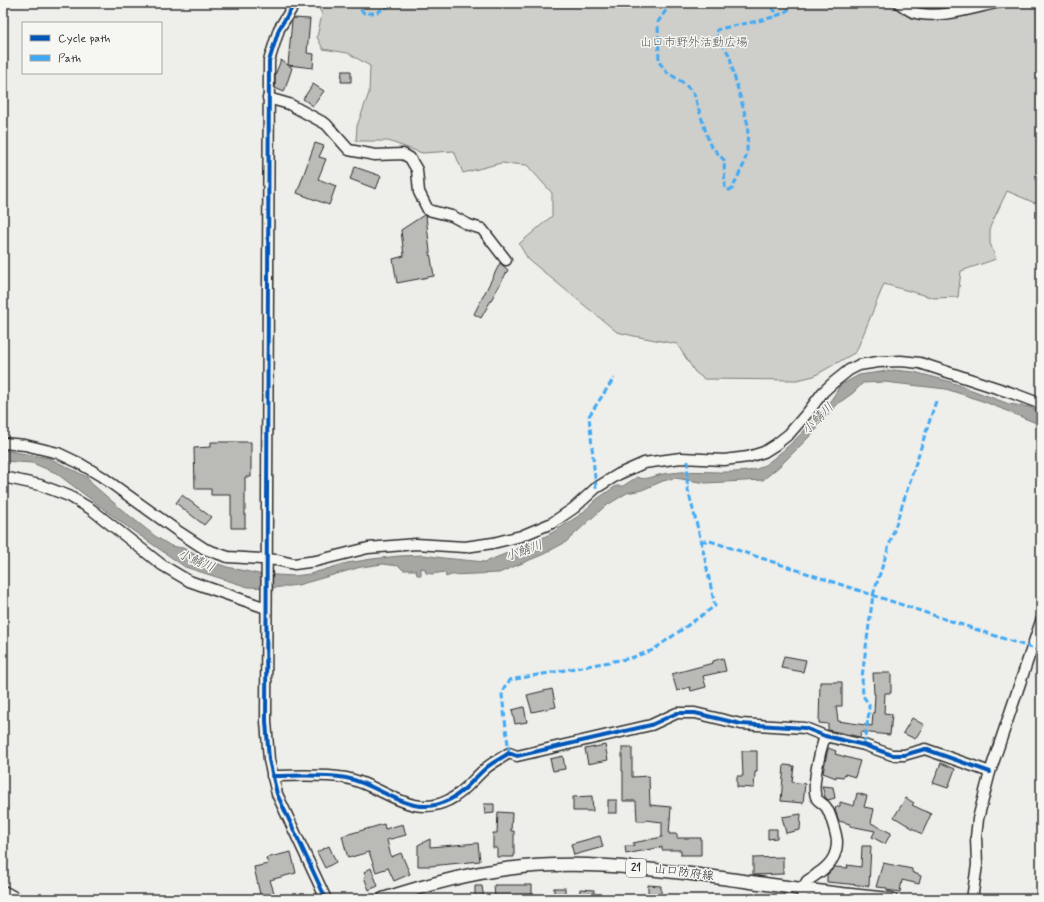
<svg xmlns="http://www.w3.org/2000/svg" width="1044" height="902" font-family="Mynerve,'Klee One',sans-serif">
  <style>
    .green { fill: #cececa; stroke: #7c7c7a }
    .water { fill: #a6a6a3; stroke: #757573 }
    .building { fill: #babab7; stroke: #2b2b2b }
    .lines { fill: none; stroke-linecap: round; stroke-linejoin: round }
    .minor-casing { stroke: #2b2b2b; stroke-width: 13 }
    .major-casing { stroke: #2b2b2b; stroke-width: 15 }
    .minor { stroke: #f6f6f2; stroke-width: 10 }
    .major { stroke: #f6f6f2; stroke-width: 12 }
    .quiet { stroke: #3fa9f5; stroke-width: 3; stroke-dasharray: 6 3; stroke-linecap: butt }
    .cycleway-casing { stroke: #f6f6f2; stroke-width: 6 }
    .cycleway { stroke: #0057b8; stroke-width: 4 }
    .labels { text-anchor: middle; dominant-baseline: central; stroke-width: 3; stroke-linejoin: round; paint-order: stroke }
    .shield { fill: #f6f6f2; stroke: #686867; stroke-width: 1 }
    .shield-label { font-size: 11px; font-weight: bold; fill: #2b2b2b }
    .park-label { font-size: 12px; fill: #545453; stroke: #f6f6f2 }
    .street-label { font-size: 12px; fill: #2b2b2b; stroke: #f6f6f2 }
    .water-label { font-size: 13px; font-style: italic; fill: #565655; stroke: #f6f6f2 }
  </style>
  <rect width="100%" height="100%" fill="#eeeeea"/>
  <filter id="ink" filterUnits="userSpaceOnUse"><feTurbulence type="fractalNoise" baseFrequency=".025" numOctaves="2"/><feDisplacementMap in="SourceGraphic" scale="8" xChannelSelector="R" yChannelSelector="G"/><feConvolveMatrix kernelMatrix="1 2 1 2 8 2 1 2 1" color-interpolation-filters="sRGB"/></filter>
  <g filter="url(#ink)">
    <polygon class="green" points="316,3 1041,3 1041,199 1035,203 1007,191 990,227 990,243 996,259 961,271 958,297 934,298 884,284 856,352 814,376 797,380 704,379 695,372 677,344 634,336 617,332 528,259 519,244 552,216 552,193 527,165 501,163 463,173 454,151 422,153 388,141 356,141 357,126 369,93 370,66 348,53 323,49 317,37 322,14"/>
    <path class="water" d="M894,370L914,372L948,381L1009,404L1029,407L1041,413V425L985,402L946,389L884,382L863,383L853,393L836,405L816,430L781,465L763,480L706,483L675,478L663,481L642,490L627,493L604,507L566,542L544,554L499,573L451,575L446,577L445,572L432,574L426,573L425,569L421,568V575H417L416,570H403L399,566L383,564L361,567L298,585L272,588L248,587L185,567L122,523L56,473L32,463L3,461V450L49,458L87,477L91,483L121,509L155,536L171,546L183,548L201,558L227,567L259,574L294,576L310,574L347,563L372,559L399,556L424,555L443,558L485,562L535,542L555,531L580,515L597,499L616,486H623L637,477C646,481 653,476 663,474C668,473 675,473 681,472C702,470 738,475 757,469C776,462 833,405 839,386L859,375Z"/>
    <g class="building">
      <polygon points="293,18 310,19 307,53 314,54 313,68 288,65 292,20"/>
      <polygon points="281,60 292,68 284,92 275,88 275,75"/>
      <polygon points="342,71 351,71 351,82 341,82"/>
      <polygon points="313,84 324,91 313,106 303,99"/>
      <polygon points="315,143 324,146 319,157 326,159 318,179 336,186 329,205 297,193"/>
      <polygon points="355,167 381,176 376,189 350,179"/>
      <polygon points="424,215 426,216 430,252 434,276 397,283 393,259 404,256 401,230"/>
      <polygon points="500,263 508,270 481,318 474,314"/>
      <polygon points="211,442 251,442 251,477 245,477 245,528 231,528 231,495 211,495 211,489 195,489 194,448 211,447"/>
      <polygon points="182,495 211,517 204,525 176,503"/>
      <polygon points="784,656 806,660 803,672 781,668"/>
      <polygon points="723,658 726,671 703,676 706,687 691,691 690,687 677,691 672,674 713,663 713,661"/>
      <polygon points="873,673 891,673 891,693 885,693 884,713 892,714 890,735 861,732 860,737 828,730 828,724 819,723 820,682 842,682 842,706 836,706 838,721 872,726 873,712 874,713 875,694 874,694"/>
      <polygon points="552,689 556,707 532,712 527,695"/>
      <polygon points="524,707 527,722 515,724 512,710"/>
      <polygon points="912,718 924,725 915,739 903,733"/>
      <polygon points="605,745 608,760 588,764 585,749"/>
      <polygon points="622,747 632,747 632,777 649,776 650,805 671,807 669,834 677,834 677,838 701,838 701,855 681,855 681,850 662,850 662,847 626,854 625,846 634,846 633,843 662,837 662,822 645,820 645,821 637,821 636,801 623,801 623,771 622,771"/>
      <polygon points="828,748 836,751 835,754 860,761 855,777 845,774 843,777 836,776 836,778 823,773"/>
      <polygon points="742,751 757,751 757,772 755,772 754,788 737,787 737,776 743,776"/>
      <polygon points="563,756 565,769 553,771 550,759"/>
      <polygon points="941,763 955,769 948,788 933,783"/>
      <polygon points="784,765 794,766 792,782 805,784 803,803 781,801"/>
      <polygon points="822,786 833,787 835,798 828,800 825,797"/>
      <polygon points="857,793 867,796 864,807 874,809 871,823 891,833 885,844 872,837 875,831 850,826 850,824 839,821 835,810 836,807 840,806 840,802 854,806"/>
      <polygon points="592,796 593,811 573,811 573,797"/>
      <polygon points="906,798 914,803 912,805 931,814 922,834 894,817"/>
      <rect x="608" y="800" width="9" height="13"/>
      <polygon points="484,804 494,804 494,813 485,814"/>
      <polygon points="498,812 512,813 511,831 514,831 514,857 497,857 497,848 493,848 493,833 497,833"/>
      <polygon points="801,814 800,830 786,833 782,817"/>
      <polygon points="384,824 385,829 403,824 406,835 387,840 391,857 401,853 410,874 394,881 388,868 376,872 369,852 348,858 342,836"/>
      <polygon points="768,829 777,829 777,838 768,839"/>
      <polygon points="600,836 603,847 574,855 571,844"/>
      <polygon points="430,839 430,847 478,843 480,861 430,866 418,866 418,845"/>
      <polygon points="329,846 336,862 325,868 317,852"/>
      <polygon points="862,846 871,846 869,886 827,882 827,875 835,867 848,868 847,865 861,867"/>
      <polygon points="291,852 296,873 270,880 276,899 261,899 254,867 268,864 266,858"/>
      <polygon points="783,857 783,874 753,875 753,858"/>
      <polygon points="883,863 912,869 912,872 921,876 919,884 902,880 900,892 887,890 887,888 876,887"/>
      <polygon points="371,868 378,886 369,890 364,877 366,876 364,872"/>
      <polygon points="494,885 532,885 532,899 495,899"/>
      <polygon points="648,885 661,886 661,899 648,899"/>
      <polygon points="475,886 482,886 484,899 475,899"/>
      <rect x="554" y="888" width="11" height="11"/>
      <polygon points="580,889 594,890 594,899 579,899"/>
    </g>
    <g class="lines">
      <g class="minor-casing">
        <g id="minor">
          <polyline points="295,3 279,29 269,61 266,721 269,760 277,794 326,899"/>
          <path d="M899,3C903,6 908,10 913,12C936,20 973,8 996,3"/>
          <polyline points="268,98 289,104 326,124 349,150 375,155 403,154 410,158 417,170 419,192 428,210 452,216 469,225 482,229 506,260"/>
          <polyline points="3,443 25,445 58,453 79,463 101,476 179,532 205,549 228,557 277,560 294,564 316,561 368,548 416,544 465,547 493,543 521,536 552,523 574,508 596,488 619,474 644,463 681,458 724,460 748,457 764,452 775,445 789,434 808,412 823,392 834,382 849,370 859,365 878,362 901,361 920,363 1012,393 1041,404"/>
          <polyline points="3,477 40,485 69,496 91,509 162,565 189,581 266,608"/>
          <path d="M272,776C296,776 322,774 346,778C383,785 410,820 449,800C464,793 474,778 486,768C493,762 502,758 509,753L517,756L651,725L677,713H695L741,724L805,728L825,736L864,745L892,755H904L925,749L990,772"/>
          <polyline points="3,891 18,899"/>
          <path d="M802,899C803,893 803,886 807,881C809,879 814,877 817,874C829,866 837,857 837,842C837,836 830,812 826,807C824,804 819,802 817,799C810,788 821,748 825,736"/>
          <polyline points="972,899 977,865 976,837 978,819 990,772 1041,621"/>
        </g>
      </g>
      <g class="major-casing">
        <path id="major" d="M383,899C423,886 464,874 506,869C571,860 635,867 699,875C763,883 827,894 891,899"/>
      </g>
      <use href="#minor" class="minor"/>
      <use href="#major" class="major"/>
      <g class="quiet">
        <polyline points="354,3 364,13 376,13 394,3"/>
        <path d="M671,3L658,22L659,62L667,72L685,84L694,94L710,145L724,160L725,188L729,190L732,189L744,164L747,152L748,125L732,68L730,56L716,34L717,30C735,23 786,21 794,3"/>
        <polyline points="764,3 775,11 777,16"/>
        <polyline points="596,488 589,416 614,378"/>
        <polyline points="701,541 710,541 1041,651"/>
        <polyline points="864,745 869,712 869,704 863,696 862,677 873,595 936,401"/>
        <polyline points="509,753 502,695 505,686 510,680 631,658 653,650 715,606 701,541 687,486 688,461"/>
      </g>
      <g class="cycleway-casing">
        <g id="cycleway">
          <polyline points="295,3 279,29 269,61 266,721 269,760 277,794 326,899"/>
          <path d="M272,776C296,776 322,774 346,778C383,785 410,820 449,800C464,793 474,778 486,768C493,762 502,758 509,753L517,756L651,725L677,713H695L741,724L805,728L825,736L864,745L892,755H904L925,749L990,772"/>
        </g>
      </g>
      <use href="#cycleway" class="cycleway"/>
    </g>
  </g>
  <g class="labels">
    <rect class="shield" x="626" y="859" width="20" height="18" rx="3"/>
    <g class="shield-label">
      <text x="636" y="868">21</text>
    </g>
    <g class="park-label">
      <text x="694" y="43">山口市野外活動広場</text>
    </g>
    <g class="street-label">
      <text transform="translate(684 873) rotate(7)">山口防府線</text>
    </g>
    <g class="water-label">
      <text transform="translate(818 419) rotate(-45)">小鯖川</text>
      <text transform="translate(524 551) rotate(-19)">小鯖川</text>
      <text transform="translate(196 561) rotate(23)">小鯖川</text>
    </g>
  </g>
  <rect width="1044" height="902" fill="none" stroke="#f6f6f2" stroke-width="16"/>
  <rect x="8" y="8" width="1028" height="886" fill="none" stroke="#2b2b2b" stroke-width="1.5" filter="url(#ink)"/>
  <rect x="22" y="22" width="140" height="52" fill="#f6f6f2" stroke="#a5a5a2"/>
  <rect x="30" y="35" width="20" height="6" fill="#0057b8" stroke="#a5a5a2"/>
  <text x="58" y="42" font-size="12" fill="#2b2b2b">Cycle path</text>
  <rect x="30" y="55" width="20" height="6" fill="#3fa9f5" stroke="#a5a5a2"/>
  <text x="58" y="62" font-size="12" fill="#2b2b2b">Path</text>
</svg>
